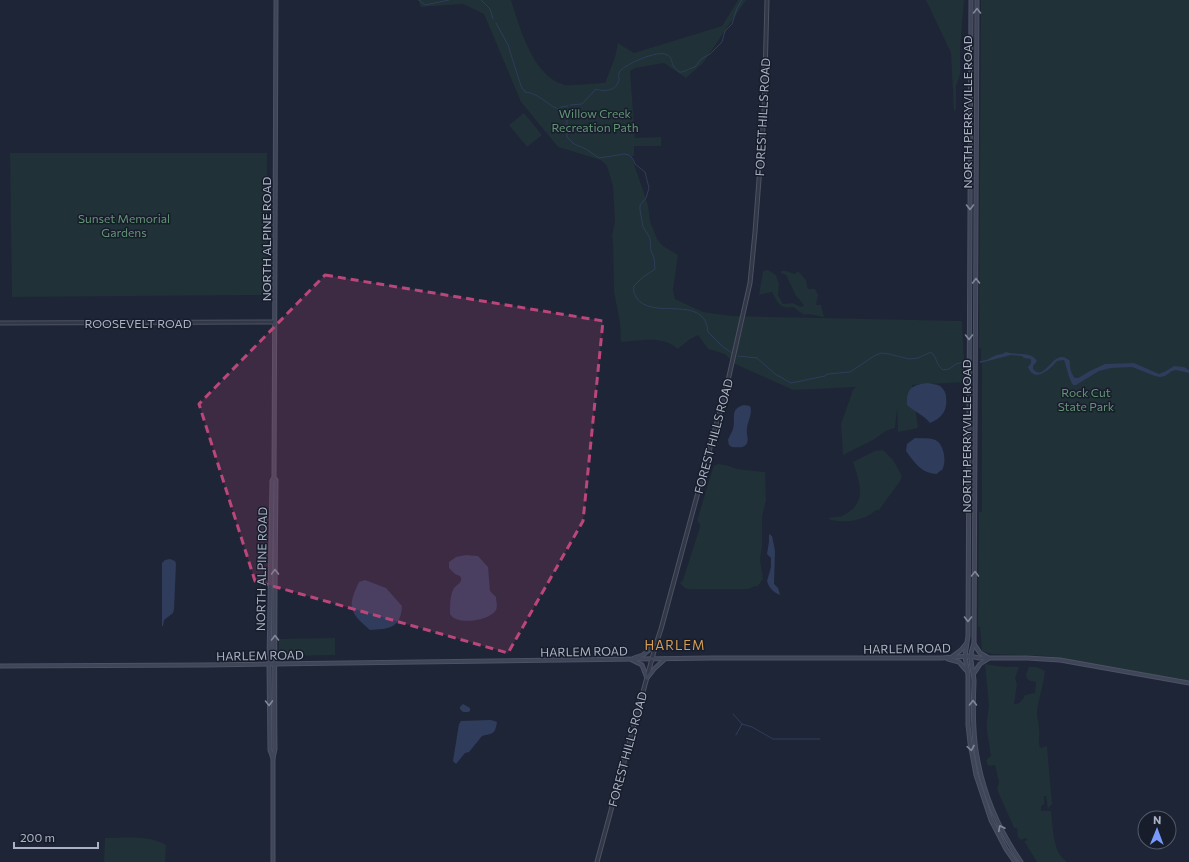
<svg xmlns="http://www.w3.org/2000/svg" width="1189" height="862" font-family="Commissioner,sans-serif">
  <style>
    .green { fill: #203137 }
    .water { fill: #2f3c5c }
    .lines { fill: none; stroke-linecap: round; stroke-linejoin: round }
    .stream { stroke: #2f3c5c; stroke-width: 1 }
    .tertiary-casing { stroke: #4c5262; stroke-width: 5 }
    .secondary-casing { stroke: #4c5262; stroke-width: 5 }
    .tertiary { stroke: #323847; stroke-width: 3 }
    .secondary { stroke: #3f465a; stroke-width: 3 }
    .oneway { stroke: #80879a }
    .marked { fill: #bb467a; fill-opacity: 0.2; stroke: #bb467a; stroke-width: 3; stroke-dasharray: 8 5; stroke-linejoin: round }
    .labels { text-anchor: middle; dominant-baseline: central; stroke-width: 3; stroke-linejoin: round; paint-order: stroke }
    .street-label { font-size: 12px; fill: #abb2c4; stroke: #171d2b }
    .park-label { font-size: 12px; fill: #639575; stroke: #171d2b }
    .neighbourhood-label { font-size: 13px; letter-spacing: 1px; fill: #d69e54; stroke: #171d2b }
  </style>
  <rect width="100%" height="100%" fill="#1e2536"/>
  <g class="green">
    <path d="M418,0H511C520,28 533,77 565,85C572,86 596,83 605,83L615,57L618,43L634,53L722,26L738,0H746L703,63L686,78L664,63L635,68L630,71L635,138L661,137V146H634V156H632V158L648,205L650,221L657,239L663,246L678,255L673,290L675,299L703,312L731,316L962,321L965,382L912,385L918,428L898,432L897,408L895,428L886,431L873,440L843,455L841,424L853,390L856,387L793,390L735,364L725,354L708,349L698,335L690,339L678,349C661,335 641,341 621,342L620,323L614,292L613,243L612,236L615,221L613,186L607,166L601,160L558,147L521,102L484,14L463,4L421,7Z"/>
    <polygon points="926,0 964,0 960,50 960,74 956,86 956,109 954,112 951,53"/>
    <polygon points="981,0 1189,0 1189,681 1046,656 992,654 982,651 980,627 978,627 979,512 982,512 982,362 981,361 981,348 979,348"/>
    <polygon points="524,113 542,135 527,147 509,125"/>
    <polygon points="10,153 267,153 268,295 12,297"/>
    <path d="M768,270L776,275L779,284L778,295L783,304L793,303L801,307L804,305L796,296L786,275L781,273V271H786L795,274L798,271L806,280L808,289H815L818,295L816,305H821L824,317L808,314L804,315L793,307C779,309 778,303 772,292L759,295L763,271Z"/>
    <path d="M883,450L893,460L902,476L900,481L879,510H876C865,521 843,524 828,519C833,516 839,518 844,515C868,502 860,484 853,462L875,451Z"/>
    <polygon points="719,464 729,466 737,469 765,472 766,500 762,517 762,546 760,560 763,579 757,587 755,586 749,589 689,589 685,588 680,583 683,580 700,527 700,524 697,521 713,468 715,465"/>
    <path d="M335,638V655L283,656C277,652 279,645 279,639Z"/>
    <path d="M985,664L1005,667H1019L1015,678L1017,684L1014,704C1020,704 1023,700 1025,695L1035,693L1036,682L1031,681L1027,679L1026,674L1029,667H1037L1045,671C1044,685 1038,699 1037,713C1037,718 1039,723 1039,729C1040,735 1038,741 1040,748L1047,746L1052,804L1048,809L1046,796H1044V804L1041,806V811H1051C1052,822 1054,847 1060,855C1062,858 1065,860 1067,862H1037L1024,841L1028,840L1025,838L1021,840L1018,837L1017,828H1014L997,789L999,782L995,765L988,766L986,760L991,756L987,731V720L989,706Z"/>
    <path d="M105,838C124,838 149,835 166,845L165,862H104Z"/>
  </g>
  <g class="water">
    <path d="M1006,352C1016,356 1030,350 1037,361L1033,366V369C1046,384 1053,345 1070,361C1069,365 1071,374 1075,378H1078L1090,371L1105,364L1134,363L1159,374L1166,371L1174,366L1184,367L1189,370V373L1176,370L1172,371L1165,376L1160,377L1155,376L1132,367L1111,368L1099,371L1076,385H1073C1068,377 1067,368 1064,360L1057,361C1050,369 1035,384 1028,367L1031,363V359L1024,358L1022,356L1011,355L980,363V361C987,361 991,357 997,355C1000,354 1003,354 1006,352Z"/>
    <path d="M927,383C932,384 936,384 940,386C944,389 946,393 946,397C948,410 942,418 930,423C924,415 915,412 907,405C906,389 912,385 927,383Z"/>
    <path d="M744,405L750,406C753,412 748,421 747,428C746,433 749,439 747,443C744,449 737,447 732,447L729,445L728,440C729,436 732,433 733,429C736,418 729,409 744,405Z"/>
    <path d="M915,438C921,439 931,437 937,441C944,446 947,462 942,470C940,471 938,472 937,474C921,473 915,463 906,451L907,444Z"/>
    <path d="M769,534L772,536L775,551L774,584L778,588L780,595C773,592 769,588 767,581L771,567V558L767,554L769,542Z"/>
    <path d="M466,555L478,556L488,567L490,591L496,597C496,601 498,606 496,610C490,620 464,624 454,618C453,618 450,614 450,614C450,606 450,596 453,590C456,584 464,583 460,576L455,574L449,568V562L456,557Z"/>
    <polygon points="170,559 175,561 176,564 174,609 173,613 164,620 163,626 162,626 162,563 165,560"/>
    <path d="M365,580L386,588L402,606C401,628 389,629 370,630C349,612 347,607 359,582Z"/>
    <polygon points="463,704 470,708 470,711 468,712 463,712 460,709 460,707"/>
    <path d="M491,720L497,722C495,735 493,733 482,736L469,752L465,753L456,764L453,761L459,724L461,721Z"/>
  </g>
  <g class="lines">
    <g class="stream">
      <polyline points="419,0 425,5 449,0"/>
      <polyline points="481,0 490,9 493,19"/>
      <path d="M496,23L508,45L521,86L525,92C539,93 547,105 558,109L567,119V137L574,144L586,149L599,158L624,154L629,155L633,159L635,164L645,172L649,188L646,198L640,205V210L643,227L650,238L651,251L654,258L655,269L642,278L634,286C633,290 634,294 636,297C651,322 705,292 708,332L722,346L732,353"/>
      <path d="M570,105L582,104L596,89C605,92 616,91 619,80C619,77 618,74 620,71C626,64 659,49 667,55C672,57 671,61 673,65C674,68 677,70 679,72C684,73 689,68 695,67L701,59L710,54L722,42L725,31L732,24L737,8L742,0"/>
      <polyline points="558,109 561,107 568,106"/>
      <path d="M738,356L757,358L775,374L791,383L825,376L827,374L850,372L874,356L881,353L889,354L909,359L918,358L931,352C937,357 936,365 943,370L949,369L956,364L967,361"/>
      <polyline points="733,714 742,724 752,727 773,739 820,739"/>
      <polyline points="736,735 742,724"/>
    </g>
    <g class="tertiary-casing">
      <g id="tertiary">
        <polyline points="0,323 275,322"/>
        <polyline points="597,862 656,644 661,629 727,385 750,283 755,232 764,114 767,0"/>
      </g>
    </g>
    <g class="secondary-casing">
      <g id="secondary">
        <polyline points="971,0 968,636 965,656 968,675 968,725 970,743 976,775 991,820 1006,849 1015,862"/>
        <path d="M977,0L974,643C973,647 971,651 971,655C970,663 974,673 974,682C973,703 973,723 975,743C980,786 997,827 1021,862"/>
        <polyline points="974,644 980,653 987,657"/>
        <polyline points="953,656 961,650 966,644"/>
        <polyline points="634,658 643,655 656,644"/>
        <polyline points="948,659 959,662 966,670"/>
        <polyline points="632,660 642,665 647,678"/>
        <polyline points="0,666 205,665 712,658 942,658 970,656 979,658 1027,658 1060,660 1189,683"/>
        <polyline points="974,673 980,664 988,659"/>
        <polyline points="647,678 654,669 665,659"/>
        <polyline points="273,758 270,750 269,664 272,481 274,478"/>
        <path d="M273,862V758L275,749C274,659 275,570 276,480L274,478L276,0"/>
      </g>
    </g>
    <use href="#tertiary" class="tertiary"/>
    <use href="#secondary" class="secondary"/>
  </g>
  <defs><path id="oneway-chevron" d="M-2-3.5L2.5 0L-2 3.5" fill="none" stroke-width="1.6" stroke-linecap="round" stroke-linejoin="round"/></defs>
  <g class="oneway">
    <use href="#oneway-chevron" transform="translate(977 11) rotate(-90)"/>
    <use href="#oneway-chevron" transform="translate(970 207) rotate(90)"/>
    <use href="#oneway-chevron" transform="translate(976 281) rotate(-90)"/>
    <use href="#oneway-chevron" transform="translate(969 337) rotate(90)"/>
    <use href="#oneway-chevron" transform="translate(275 572) rotate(-90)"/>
    <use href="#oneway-chevron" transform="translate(975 574) rotate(-89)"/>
    <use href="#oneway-chevron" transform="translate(968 619) rotate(90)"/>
    <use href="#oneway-chevron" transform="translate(275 638) rotate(-90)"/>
    <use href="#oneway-chevron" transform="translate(269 703) rotate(89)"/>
    <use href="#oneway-chevron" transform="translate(973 703) rotate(-90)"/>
    <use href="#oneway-chevron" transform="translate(971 748) rotate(81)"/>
    <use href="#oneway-chevron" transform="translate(1001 828) rotate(-116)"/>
  </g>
  <path class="marked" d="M325,275L603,321L583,521L508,653L255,581L199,404Z"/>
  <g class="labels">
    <g class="street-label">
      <text transform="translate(967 112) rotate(-90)">NORTH PERRYVILLE ROAD</text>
      <text transform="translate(762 117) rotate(-87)">FOREST HILLS ROAD</text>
      <text transform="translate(266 239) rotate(-90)">NORTH ALPINE ROAD</text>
      <text x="138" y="323">ROOSEVELT ROAD</text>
      <text transform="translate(713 436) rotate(-75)">FOREST HILLS ROAD</text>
      <text transform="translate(966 436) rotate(-90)">NORTH PERRYVILLE ROAD</text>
      <text transform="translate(261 569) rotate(-89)">NORTH ALPINE ROAD</text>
      <text transform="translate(907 648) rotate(-1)">HARLEM ROAD</text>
      <text transform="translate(584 651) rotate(-1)">HARLEM ROAD</text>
      <text transform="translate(260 655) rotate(-1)">HARLEM ROAD</text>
      <text transform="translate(627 749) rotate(-75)">FOREST HILLS ROAD</text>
    </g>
    <g class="park-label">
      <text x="595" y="113">Willow Creek<tspan x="595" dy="14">Recreation Path</tspan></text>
      <text x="124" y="218">Sunset Memorial<tspan x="124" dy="14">Gardens</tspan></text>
      <text x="1086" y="392">Rock Cut<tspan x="1086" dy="14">State Park</tspan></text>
    </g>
    <g class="neighbourhood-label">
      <text x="675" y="645">HARLEM</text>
    </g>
  </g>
  <g transform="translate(1157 830) rotate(1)"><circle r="19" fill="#171d2b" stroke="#525968"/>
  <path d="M0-3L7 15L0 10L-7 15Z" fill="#799afb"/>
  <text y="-6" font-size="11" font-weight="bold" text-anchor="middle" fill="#abb2c4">N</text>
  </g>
  <path d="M14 842v6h84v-6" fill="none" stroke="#abb2c4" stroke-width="2"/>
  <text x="20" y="842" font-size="12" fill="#abb2c4" stroke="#171d2b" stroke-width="3" paint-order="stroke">200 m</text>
</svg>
